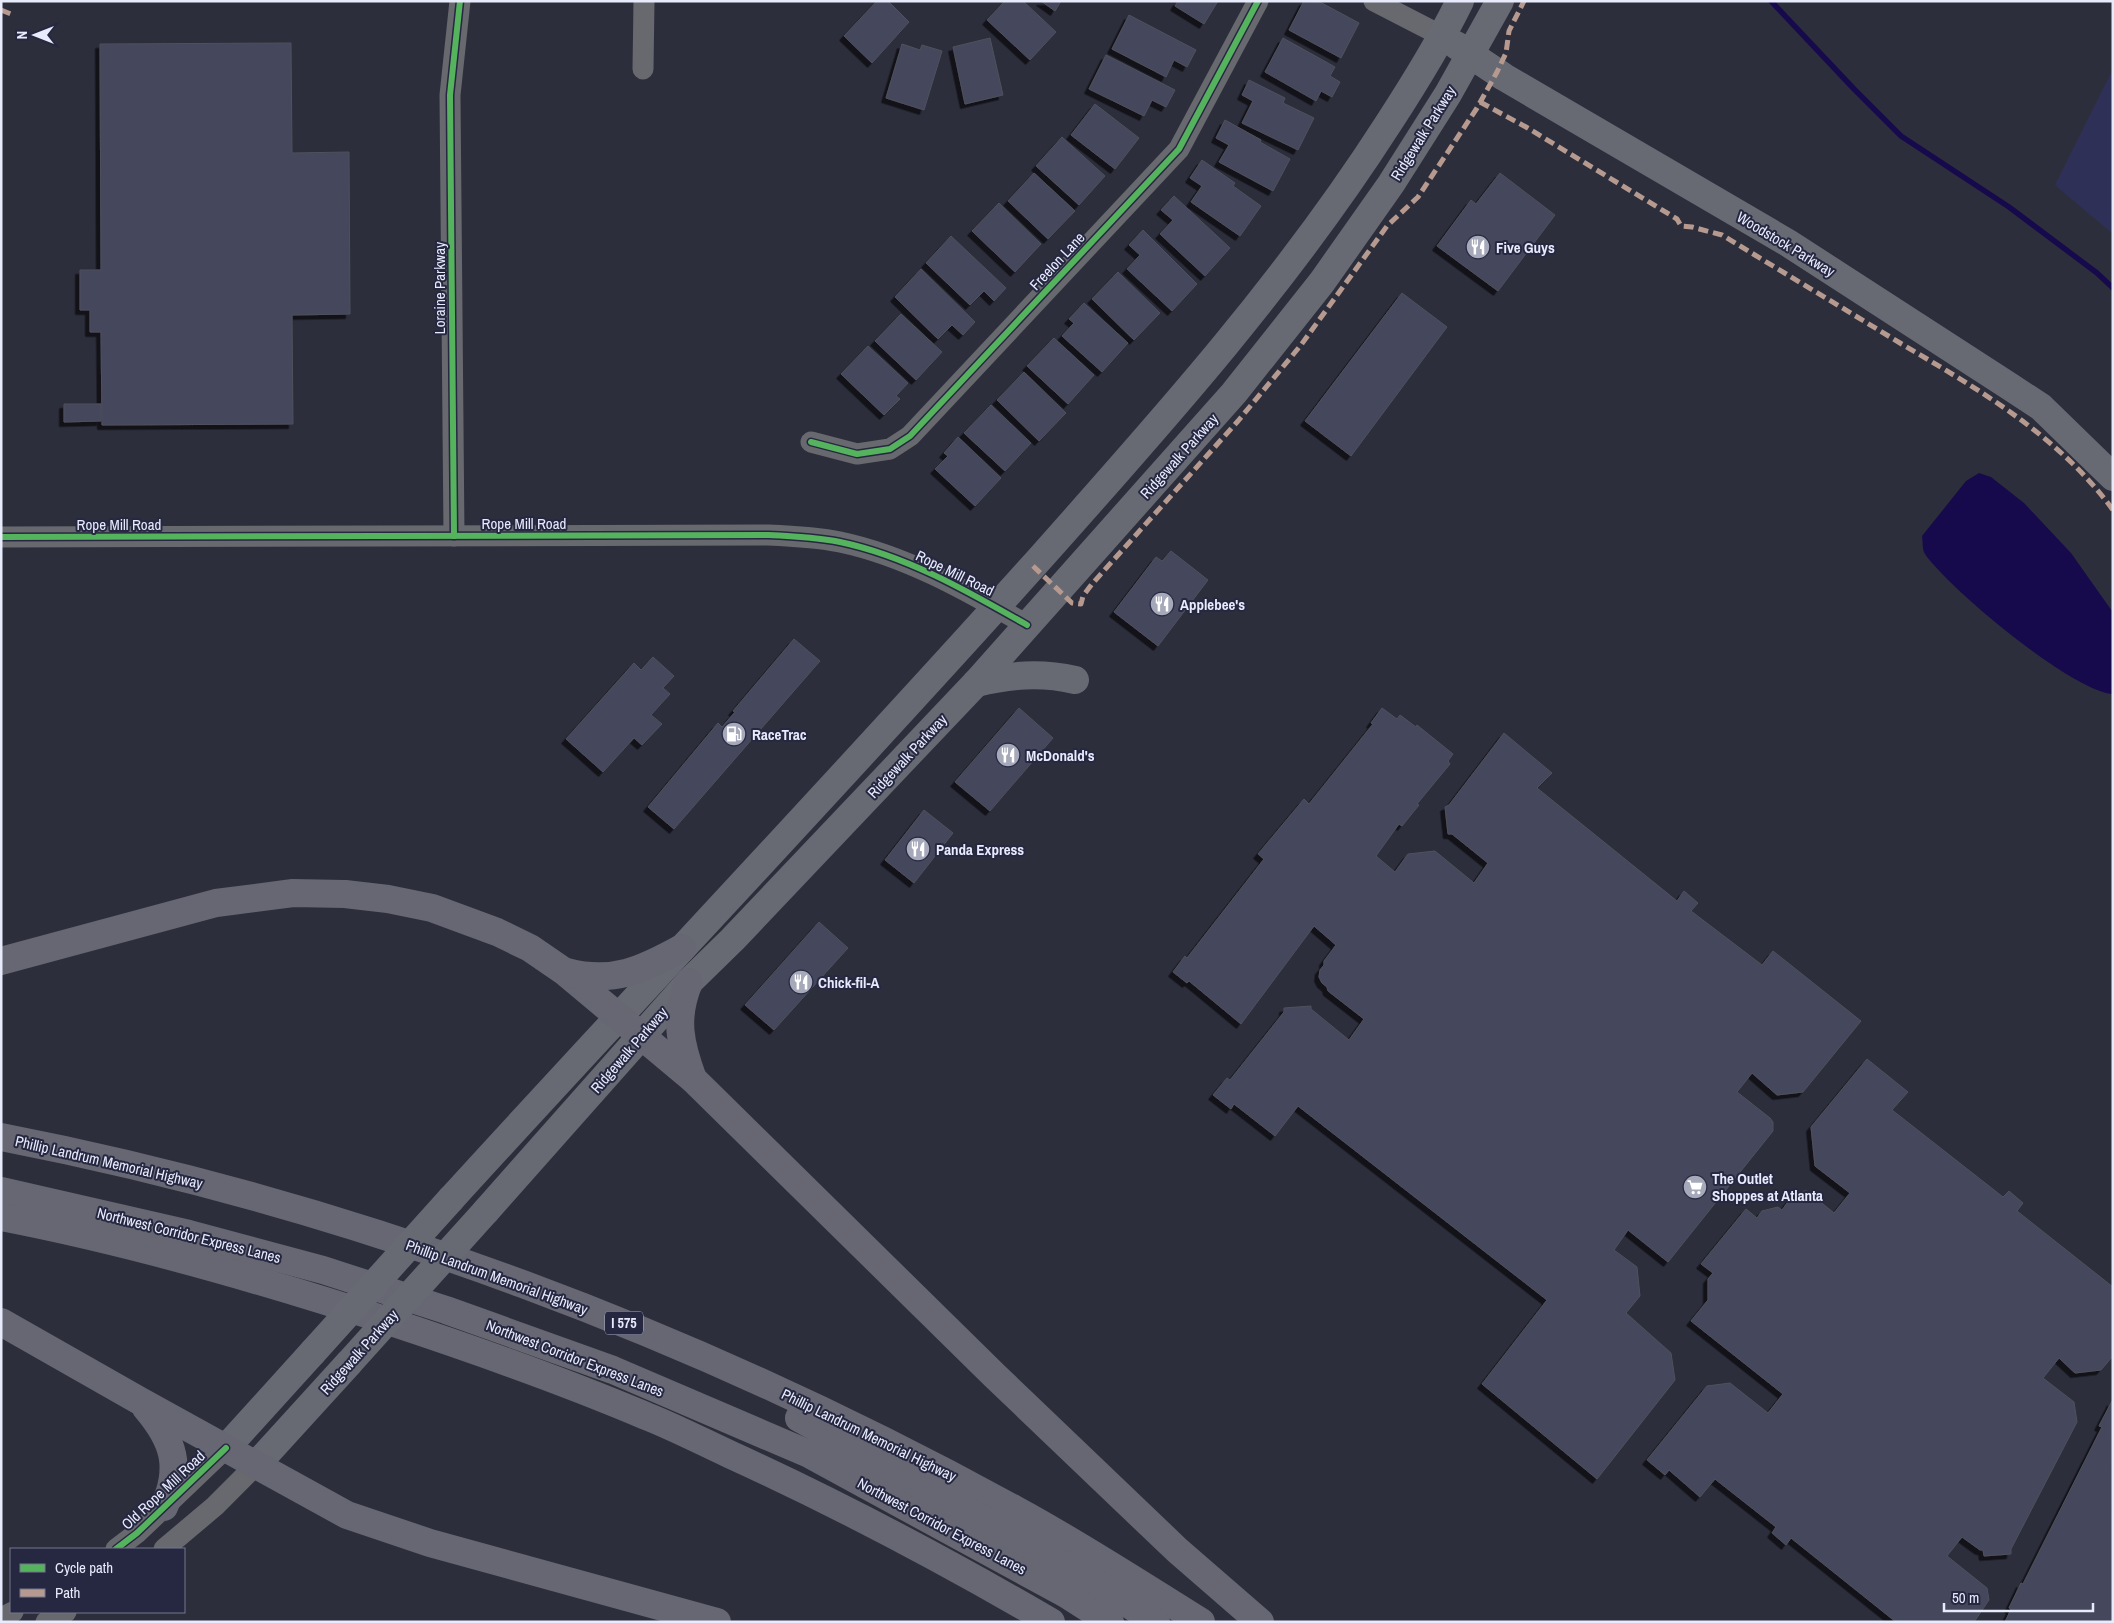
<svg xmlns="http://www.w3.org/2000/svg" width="2114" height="1623" font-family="'Archivo Narrow',sans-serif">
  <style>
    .green { fill: #2f3057 }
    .water { fill: #170a4c }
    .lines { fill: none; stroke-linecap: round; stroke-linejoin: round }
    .stream { stroke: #170a4c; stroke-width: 5.5 }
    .building { fill: #45465b; stroke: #4f515c; filter: url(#shadow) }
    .minor { stroke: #68696e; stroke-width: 21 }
    .major { stroke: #686a73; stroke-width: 28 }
    .highway { stroke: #666772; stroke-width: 28 }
    .major-bridge { stroke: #686a73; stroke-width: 28 }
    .quiet { stroke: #b69a8f; stroke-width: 5; stroke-dasharray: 10 5; stroke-linecap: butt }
    .cycleway-casing { stroke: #262842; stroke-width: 9 }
    .cycleway { stroke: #56b35d; stroke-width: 6 }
    .labels { text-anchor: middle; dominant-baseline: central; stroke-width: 4; stroke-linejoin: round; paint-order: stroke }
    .shield { fill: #262842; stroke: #aeb0c4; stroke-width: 1 }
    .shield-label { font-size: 14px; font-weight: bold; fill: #e8ebfc }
    .street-label { font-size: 15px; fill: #e8ebfc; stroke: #262842 }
    .poi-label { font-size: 15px; font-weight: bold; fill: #e8ebfc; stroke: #262842; text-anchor: start }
  </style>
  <defs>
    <filter id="shadow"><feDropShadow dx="-4.5" dy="4.5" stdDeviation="0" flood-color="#0009"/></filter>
  </defs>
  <rect width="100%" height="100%" fill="#2c2e3c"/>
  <polygon class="green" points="2113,69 2113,234 2055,185"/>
  <path class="water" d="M1979,473L1991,477L2024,503L2071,553L2112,611L2113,694C2073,692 1949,589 1925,554C1922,550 1923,542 1922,536L1966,481Z"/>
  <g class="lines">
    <polyline class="stream" points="1771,1 1854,89 1901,136 2009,207 2097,273 2113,288"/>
  </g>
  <g class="building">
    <polygon points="877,1 888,1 909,22 872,63 844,36"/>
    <polygon points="1005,1 1023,1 1056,32 1030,60 987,20"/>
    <polygon points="1041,1 1061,1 1055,11"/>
    <polygon points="1178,1 1218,1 1204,24 1175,6"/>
    <polygon points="1304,1 1318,1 1359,23 1341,58 1289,30"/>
    <polygon points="1129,15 1196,50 1187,67 1174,60 1166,77 1112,49"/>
    <polygon points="990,38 1003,95 965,104 953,47"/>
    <polygon points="1283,38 1335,67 1330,76 1340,82 1332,97 1321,91 1316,101 1265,72"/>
    <polygon points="291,43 292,153 349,152 350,314 292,315 293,424 102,425 101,332 90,332 90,310 80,310 80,270 101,270 100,44"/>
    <polygon points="902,44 920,50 922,45 942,51 924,110 886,98"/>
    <polygon points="1106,55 1175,90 1166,107 1152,100 1144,116 1089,89"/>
    <polygon points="1249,80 1285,98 1283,103 1314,118 1298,150 1242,123 1253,101 1242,95"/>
    <polygon points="1095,104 1139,138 1115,169 1071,135"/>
    <polygon points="1225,120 1261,140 1260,142 1290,159 1273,191 1219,162 1229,145 1216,138"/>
    <polygon points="1062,137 1105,176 1079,205 1036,166"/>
    <polygon points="1202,160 1235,183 1233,186 1261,206 1240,236 1191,202 1202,186 1190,178"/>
    <polygon points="1034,173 1075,211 1048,239 1008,201"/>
    <polygon points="1500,173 1555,215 1498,291 1437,246 1471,200 1476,204"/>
    <polygon points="1174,196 1230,248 1205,276 1160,234 1173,220 1161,210"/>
    <polygon points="999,203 1041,244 1015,272 972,231"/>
    <polygon points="1143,230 1197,284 1172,311 1127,269 1140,255 1129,245"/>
    <polygon points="951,236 1006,288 994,301 984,291 970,305 926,263"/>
    <polygon points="921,269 975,322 963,335 952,325 938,339 895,297"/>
    <polygon points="1118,272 1160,313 1134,340 1092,299"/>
    <polygon points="1402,293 1447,327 1351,456 1305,421"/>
    <polygon points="1084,303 1128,343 1102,372 1062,336 1074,323 1069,319"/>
    <polygon points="901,314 942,352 916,380 875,341"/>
    <polygon points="1054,338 1094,375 1068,404 1027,366"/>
    <polygon points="868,346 908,383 896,396 900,399 884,415 841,374"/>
    <polygon points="1024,372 1066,413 1039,441 997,400"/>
    <polygon points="64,404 101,404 101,421 64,422"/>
    <polygon points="991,405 1031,443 1005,471 964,433"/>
    <polygon points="958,437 1001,478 975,506 935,469 948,456 944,453"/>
    <polygon points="1171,551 1208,580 1158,646 1114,612 1156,557 1162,561"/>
    <polygon points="794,639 820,661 674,829 648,807 718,723 722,727 735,712 733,711"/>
    <polygon points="653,657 674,676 663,688 670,694 651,715 662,724 642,745 634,738 603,772 566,739 634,663 641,670"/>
    <polygon points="1019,708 1053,738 990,811 955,782"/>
    <polygon points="1382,708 1397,719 1400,715 1416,727 1417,725 1453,754 1448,761 1450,764 1417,804 1419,805 1402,826 1399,824 1376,856 1395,872 1408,854 1435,851 1474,883 1488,863 1452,834 1448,834 1445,807 1449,805 1504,733 1552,773 1537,788 1677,901 1684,891 1698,903 1691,911 1762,965 1773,951 1861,1021 1803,1092 1777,1095 1752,1073 1745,1082 1737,1092 1770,1118 1773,1122 1773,1131 1668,1262 1628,1230 1614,1250 1637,1267 1640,1296 1626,1313 1671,1353 1675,1380 1597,1479 1482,1384 1547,1300 1298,1106 1275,1136 1234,1104 1231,1109 1213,1095 1227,1078 1230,1080 1284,1012 1284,1008 1311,1006 1311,1009 1349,1040 1364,1019 1328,991 1327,987 1322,983 1319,977 1320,970 1324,965 1324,961 1336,945 1314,926 1241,1024 1189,981 1187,983 1173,972 1185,956 1187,958 1264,859 1258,854 1304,799 1309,804 1373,724 1371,723"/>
    <polygon points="924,810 953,833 914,883 885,860"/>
    <polygon points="819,922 848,948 774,1030 745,1005"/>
    <polygon points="1867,1059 1908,1092 1892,1110 2003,1197 2009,1191 2023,1203 2017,1211 2113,1287 2113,1356 2101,1370 2075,1373 2059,1358 2043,1378 2074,1402 2077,1422 2011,1549 2011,1554 1984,1556 1983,1550 1980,1550 1962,1537 1947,1556 1987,1588 1989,1600 1974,1622 1896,1622 1791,1538 1786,1545 1772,1533 1776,1527 1715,1479 1700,1497 1669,1470 1665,1475 1647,1460 1707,1386 1730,1383 1768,1413 1783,1394 1691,1321 1708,1300 1708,1279 1713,1273 1701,1264 1746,1209 1757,1218 1762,1211 1778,1207 1782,1210 1795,1192 1807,1191 1834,1213 1850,1193 1815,1166 1811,1127"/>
    <polygon points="2112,1401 2113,1622 2005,1622 2011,1609 2009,1608 2021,1583 2023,1584 2102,1427 2099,1426"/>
  </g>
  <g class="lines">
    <g class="minor">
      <polyline points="1374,1 1442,36"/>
      <polyline points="643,69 644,1"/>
      <polyline points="811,442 857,454 890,449 910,436 1179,149 1258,1"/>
      <polyline points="454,536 450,95 460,1"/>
      <path d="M1,537L768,535C792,536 816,537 840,542C907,556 969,592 1027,625"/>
      <polyline points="116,1549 137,1533 226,1448"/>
      <polyline points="164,1549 215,1506 256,1465"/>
      <polyline points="1,1618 13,1612"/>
      <polyline points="46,1622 66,1612"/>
    </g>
    <g class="major">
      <polyline points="1456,45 1504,77 1788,243 2009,386 2041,407 2113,477"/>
      <path d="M976,683C1010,675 1040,672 1075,680"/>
      <path d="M451,1199C648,983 849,772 1044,554C1167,416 1288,280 1388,124C1414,84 1439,44 1460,1"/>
      <polyline points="486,1211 689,982 733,939 976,683 1234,393 1322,282 1391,184 1448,94 1500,1"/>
      <polyline points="226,1448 313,1352"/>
      <polyline points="256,1465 349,1363"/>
    </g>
    <g class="highway">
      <polyline points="1,961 216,903 293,893 345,894 388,899 432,908 497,932 530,948 565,972 693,1079 995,1376 1177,1550 1260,1622"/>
      <path d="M567,972C613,984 642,970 682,948"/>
      <path d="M689,982C674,1018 680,1044 693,1079"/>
      <path d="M1,1137C357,1206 699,1336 1016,1510C1079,1544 1140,1584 1201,1622"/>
      <polyline points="1,1191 189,1234 323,1270 446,1310 613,1370 809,1454 1066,1594 1110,1622"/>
      <path d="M1,1217C131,1242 259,1279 385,1320C473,1349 561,1380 646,1416C674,1427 701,1441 729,1454C839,1504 946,1561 1051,1622"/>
      <polyline points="1,1322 140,1401 347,1515 430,1543 717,1622"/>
      <path d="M146,1408C174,1441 182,1467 164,1507"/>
      <polyline points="799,1418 1084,1575 1156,1622"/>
    </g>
    <g class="major-bridge">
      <polyline points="313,1352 451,1199"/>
      <polyline points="349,1363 486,1211"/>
    </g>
    <g class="quiet">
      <polyline points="1,10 11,14"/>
      <path d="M1480,102L1526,127L1677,219L1681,226L1692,227L1722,235C1781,271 1841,307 1900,343C1978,389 2058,435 2113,510"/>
      <polyline points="1033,566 1072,603 1081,604 1083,596 1092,584 1238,421 1301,345 1387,226 1418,197 1477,108 1497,72 1506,53 1509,31 1524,1"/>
    </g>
    <g class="cycleway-casing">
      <g id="cycleway">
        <polyline points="811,442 857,454 890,449 910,436 1179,149 1258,1"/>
        <polyline points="454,536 450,95 460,1"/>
        <path d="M1,537L768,535C792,536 816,537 840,542C907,556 969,592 1027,625"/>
        <polyline points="116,1549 137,1533 226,1448"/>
      </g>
    </g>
    <use href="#cycleway" class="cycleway"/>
  </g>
  <defs>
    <g id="restaurant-disc" transform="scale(1.25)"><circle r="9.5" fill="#a6a9b9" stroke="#262842"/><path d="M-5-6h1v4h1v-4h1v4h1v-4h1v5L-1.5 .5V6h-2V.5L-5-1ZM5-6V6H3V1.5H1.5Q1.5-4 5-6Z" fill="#fff"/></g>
    <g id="fuel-disc" transform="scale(1.25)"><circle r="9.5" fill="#a6a9b9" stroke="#262842"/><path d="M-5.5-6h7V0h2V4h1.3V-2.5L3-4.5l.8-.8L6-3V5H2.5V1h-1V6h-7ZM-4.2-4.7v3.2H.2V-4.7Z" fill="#fff"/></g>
    <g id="supermarket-disc" transform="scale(1.25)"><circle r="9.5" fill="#a6a9b9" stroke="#262842"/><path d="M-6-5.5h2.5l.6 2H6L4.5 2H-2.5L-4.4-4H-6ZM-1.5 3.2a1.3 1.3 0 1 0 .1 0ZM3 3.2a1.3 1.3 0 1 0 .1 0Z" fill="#fff"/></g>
  </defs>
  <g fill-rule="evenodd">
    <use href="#restaurant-disc" x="1478" y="247"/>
    <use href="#restaurant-disc" x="1162" y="604"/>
    <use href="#fuel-disc" x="734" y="734"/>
    <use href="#restaurant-disc" x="1008" y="755"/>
    <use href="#restaurant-disc" x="918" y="849"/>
    <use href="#restaurant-disc" x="801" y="982"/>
    <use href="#supermarket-disc" x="1695" y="1187"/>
  </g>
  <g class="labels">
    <rect class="shield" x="605" y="1311.5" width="38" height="23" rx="4"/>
    <g class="shield-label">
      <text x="624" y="1323">I 575</text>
    </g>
    <g class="street-label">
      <text transform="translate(1423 133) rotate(-58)">Ridgewalk Parkway</text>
      <text transform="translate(1786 244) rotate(31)">Woodstock Parkway</text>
      <text transform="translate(1057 261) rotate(-47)">Freelon Lane</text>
      <text transform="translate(439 288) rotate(-90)">Loraine Parkway</text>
      <text transform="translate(1179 456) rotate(-48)">Ridgewalk Parkway</text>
      <text x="524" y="523">Rope Mill Road</text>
      <text x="119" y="524">Rope Mill Road</text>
      <text transform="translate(955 573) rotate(26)">Rope Mill Road</text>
      <text transform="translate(907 756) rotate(-47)">Ridgewalk Parkway</text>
      <text transform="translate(629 1050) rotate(-49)">Ridgewalk Parkway</text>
      <text transform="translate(109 1162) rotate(13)">Phillip Landrum Memorial Highway</text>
      <text transform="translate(189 1235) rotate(14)">Northwest Corridor Express Lanes</text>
      <text transform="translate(497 1277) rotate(20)">Phillip Landrum Memorial Highway</text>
      <text transform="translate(359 1352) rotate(-48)">Ridgewalk Parkway</text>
      <text transform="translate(575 1358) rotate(21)">Northwest Corridor Express Lanes</text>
      <text transform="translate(869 1435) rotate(26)">Phillip Landrum Memorial Highway</text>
      <text transform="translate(163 1490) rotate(-43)">Old Rope Mill Road</text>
      <text transform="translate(942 1526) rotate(28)">Northwest Corridor Express Lanes</text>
    </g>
    <g class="poi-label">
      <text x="1496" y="247">Five Guys</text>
      <text x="1180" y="604">Applebee's</text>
      <text x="752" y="734">RaceTrac</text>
      <text x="1026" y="755">McDonald's</text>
      <text x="936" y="849">Panda Express</text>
      <text x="818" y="982">Chick-fil-A</text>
      <text x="1712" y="1178">The Outlet<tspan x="1712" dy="17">Shoppes at Atlanta</tspan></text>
    </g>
  </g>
  <rect width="2114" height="1623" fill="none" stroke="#e8ebfc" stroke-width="5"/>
  <rect x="10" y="1548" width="175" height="65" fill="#262842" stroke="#74768c"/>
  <rect x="20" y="1564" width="25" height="8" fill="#56b35d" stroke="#74768c"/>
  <text x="55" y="1573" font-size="15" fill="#e8ebfc">Cycle path</text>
  <rect x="20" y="1589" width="25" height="8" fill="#b69a8f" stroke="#74768c"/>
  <text x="55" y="1598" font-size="15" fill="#e8ebfc">Path</text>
  <g transform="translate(35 35) rotate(270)" stroke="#262842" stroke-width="4" paint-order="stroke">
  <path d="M0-4L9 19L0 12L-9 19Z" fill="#e8ebfc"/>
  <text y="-8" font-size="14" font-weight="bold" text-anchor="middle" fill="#e8ebfc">N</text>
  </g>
  <path d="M1944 1603v8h149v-8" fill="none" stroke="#e8ebfc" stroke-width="2.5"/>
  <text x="1952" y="1603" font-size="15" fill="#e8ebfc" stroke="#262842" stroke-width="4" paint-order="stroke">50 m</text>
</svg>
